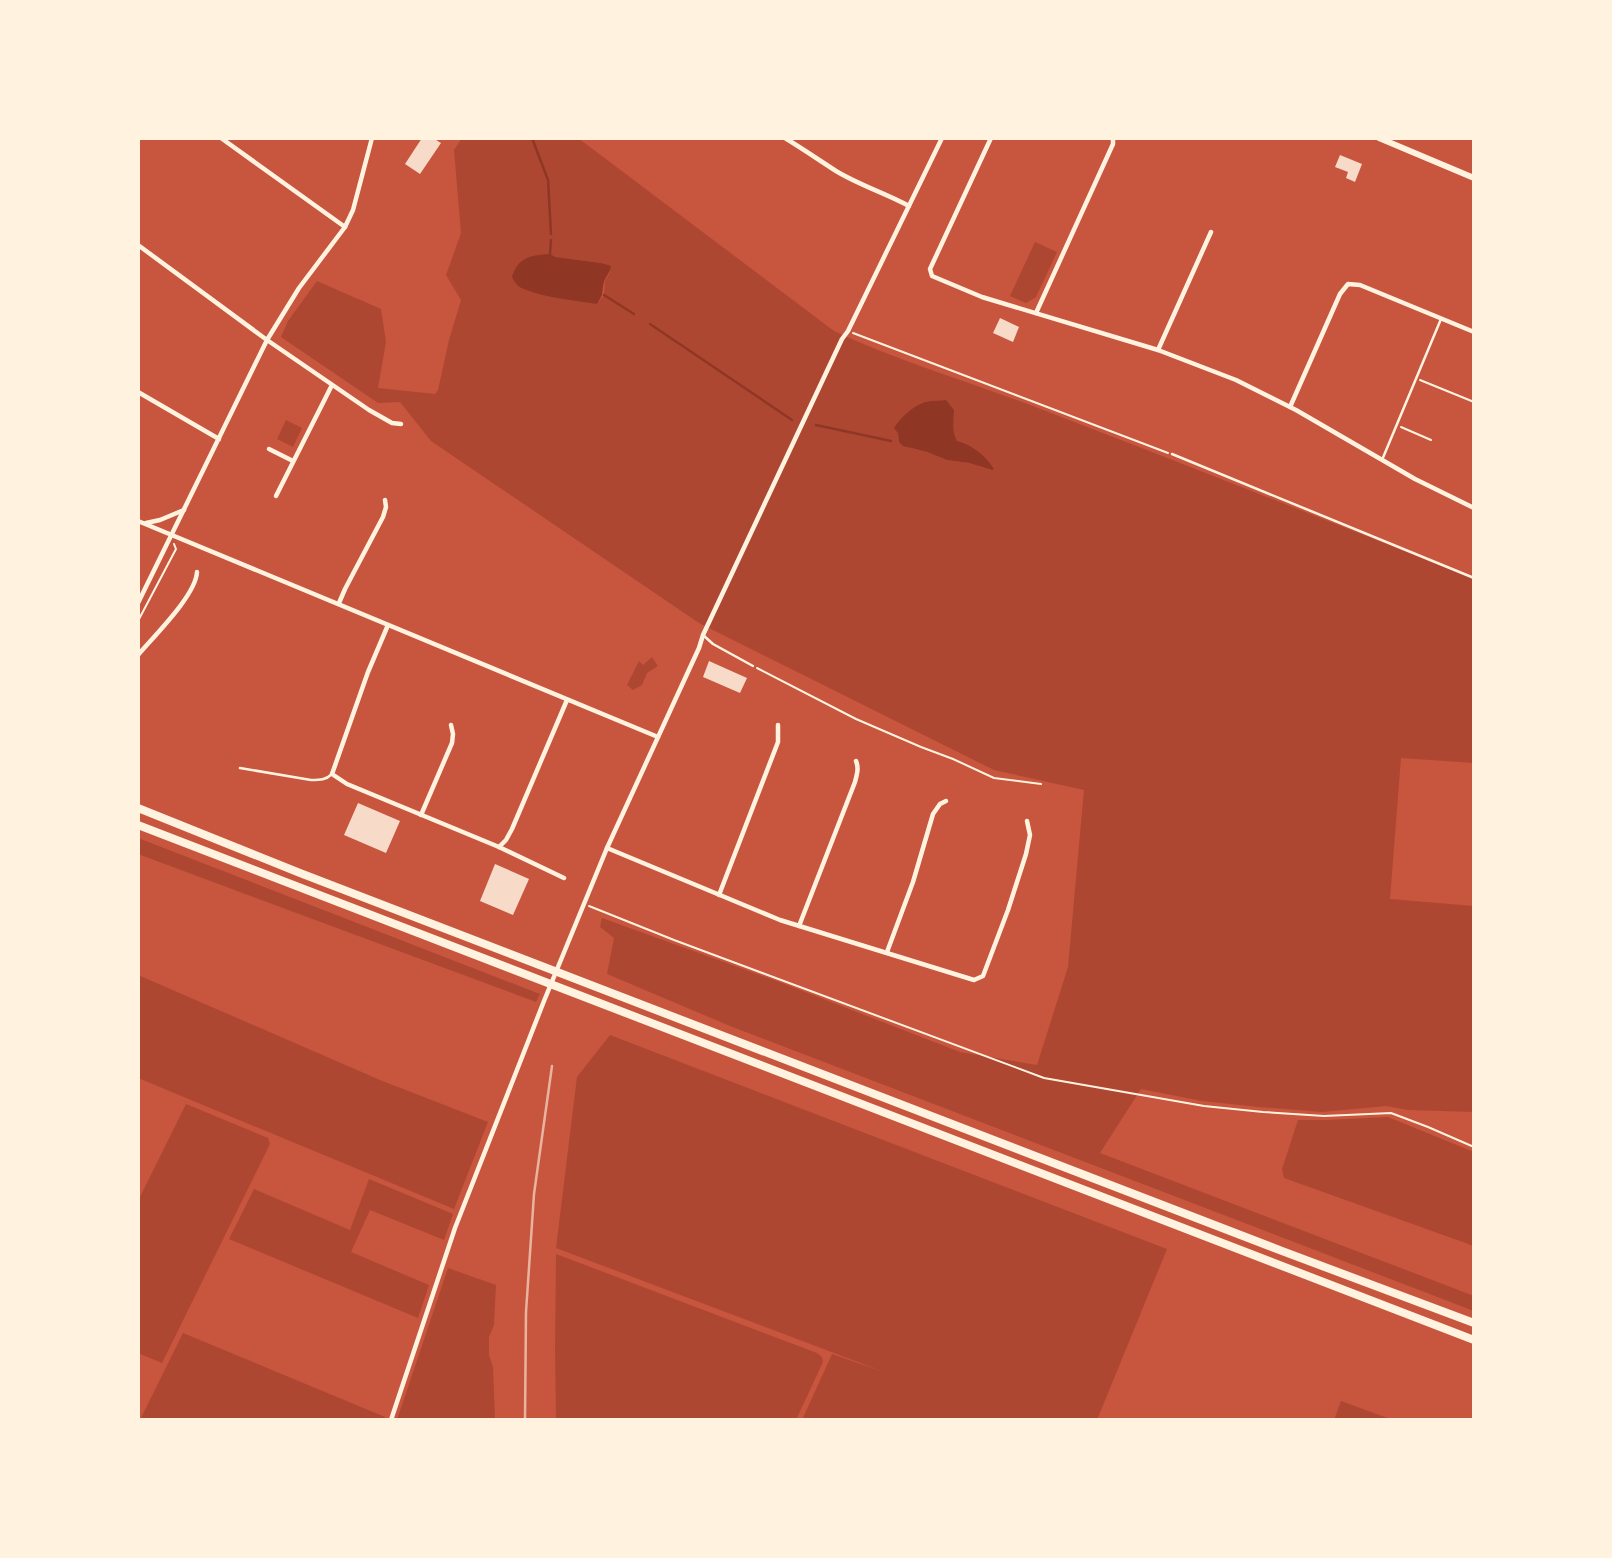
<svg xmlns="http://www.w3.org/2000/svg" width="1612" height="1558" font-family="'Sofia Sans Condensed',sans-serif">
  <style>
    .green { fill: #ae4732; fill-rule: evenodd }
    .water { fill: #8f3625 }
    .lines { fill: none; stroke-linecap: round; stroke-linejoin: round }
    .stream { stroke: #8f3625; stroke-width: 2.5 }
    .building { fill: #f7dbc8 }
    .path { stroke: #fff3e0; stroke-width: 2 }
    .service { stroke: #fff3e0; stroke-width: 2.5 }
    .minor { stroke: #fff3e0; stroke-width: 4.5 }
    .secondary { stroke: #fff3e0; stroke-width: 6 }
    .motorway { stroke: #fff3e0; stroke-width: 8 }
    .rail { stroke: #e9b49f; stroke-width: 2.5 }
  </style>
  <rect width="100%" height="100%" fill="#c8553d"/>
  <g class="green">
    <path d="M462,138H578L834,331C900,362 970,382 1038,408C1184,464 1329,521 1474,579V763L1401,758L1390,899L1474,906V1112L1408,1110L1386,1106L1322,1112L1259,1107L1202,1101L1141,1089L1100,1153L1474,1296V1311L730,1026L607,974L614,938L600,927L602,918L782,983L960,1052L1037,1065L1068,967L1084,790L994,770L699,623L431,441L400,402L378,403L281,337L288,321L317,281L381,309L386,342L378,388L435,394L438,390L449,340L461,300L446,275L461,233L454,150ZM550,254L556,257L601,263L610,272L605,281L604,295L597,304L512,277L516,268ZM946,400L954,416L952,425L953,434L957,441L987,460L991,470L969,463L947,460L927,452L910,448L899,441L897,423C904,416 912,407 921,403C928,400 938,401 946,400Z"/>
    <polygon points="1035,242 1057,252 1036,297 1026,303 1010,296"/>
    <polygon points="286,420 302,428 293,447 277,439"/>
    <polygon points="652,657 658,666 647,673 642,685 633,690 627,685 639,661 643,665"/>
    <polygon points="138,838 527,989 540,994 536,1002 138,854"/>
    <polygon points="138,975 380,1080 488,1122 454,1209 138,1078"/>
    <polygon points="610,1035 1167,1249 1097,1420 802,1420 832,1354 887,1373 556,1248 577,1077"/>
    <polygon points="186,1104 268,1138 270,1144 162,1363 138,1353 138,1201"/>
    <polygon points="1388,1117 1474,1152 1474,1246 1284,1178 1282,1169 1298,1120 1327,1120"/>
    <polygon points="369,1179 453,1214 444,1240 370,1210 351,1252 429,1285 418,1318 229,1239 254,1189 350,1230"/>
    <polygon points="556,1254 817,1353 822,1357 823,1362 796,1420 556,1420 555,1350"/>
    <polygon points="448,1268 496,1285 494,1325 489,1337 489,1355 493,1367 495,1420 397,1420"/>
    <polygon points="183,1333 385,1417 384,1420 140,1420"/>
    <polygon points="1341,1401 1393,1420 1334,1420"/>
  </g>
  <g class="water">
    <path d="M550,254L556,257L601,263L611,266C610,273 606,276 604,282C601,294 605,292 597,304C578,301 541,297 524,289C518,287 515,283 512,277C518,257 531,255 550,254Z"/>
    <path d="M946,400L954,410C954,421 951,430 957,441C972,445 985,455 994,469L992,470L969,463L947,460L927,452L903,446L899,442L898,433L894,428C899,419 912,407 922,403C929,400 938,401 946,400Z"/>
  </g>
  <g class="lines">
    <g class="stream">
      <polyline points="532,138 548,180 551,234"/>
      <polyline points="550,254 551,240"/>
      <polyline points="604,295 634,314"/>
      <polyline points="650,324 792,420"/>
      <polyline points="816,425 891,441"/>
    </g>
  </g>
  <g class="building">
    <polygon points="422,138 433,138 441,143 420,174 405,164"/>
    <polygon points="1340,155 1362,164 1355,182 1346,178 1348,172 1335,167"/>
    <polygon points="1000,318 1019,327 1013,342 993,333"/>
    <polygon points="709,661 747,678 740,693 703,677"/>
    <polygon points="358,803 400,821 386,853 344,835"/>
    <polygon points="495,864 529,879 513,915 480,901"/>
  </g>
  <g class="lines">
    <g class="path">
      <polyline points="853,333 1168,453"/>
      <polyline points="1420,380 1474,402"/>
      <polyline points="1401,427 1431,440"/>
      <polyline points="138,621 176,549 174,544"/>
      <polyline points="757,668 856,719 921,747 953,759 994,778 1041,784"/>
      <polyline points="589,906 674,940 1044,1078 1204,1106 1263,1112 1324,1116 1391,1113 1428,1127 1474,1147"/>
    </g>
    <g class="service">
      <polyline points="1172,454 1474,578"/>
      <polyline points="1382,460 1441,319"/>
      <polyline points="703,635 713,644 753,666"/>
      <path d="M240,768L311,780C320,780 326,780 332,774"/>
    </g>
    <g class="minor">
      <polyline points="221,138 345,227"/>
      <path d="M785,138C803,149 819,160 836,171C859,185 885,193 909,206"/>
      <polyline points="991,138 930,269 932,276 982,297 1158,350 1236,380 1296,410 1415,479 1474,508"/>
      <polyline points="138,245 267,340 369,410 392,423 401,424"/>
      <polyline points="1036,313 1113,144 1113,138"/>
      <polyline points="1158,350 1211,232"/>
      <polyline points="138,392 219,439"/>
      <polyline points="1290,407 1340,294 1348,284 1360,285 1474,332"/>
      <polyline points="269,449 293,461"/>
      <polyline points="276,496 332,385"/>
      <polyline points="138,521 658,737"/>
      <polyline points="146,523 160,520 184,510"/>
      <polyline points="138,603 267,340 299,288 345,227 353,210 372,138"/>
      <polyline points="339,603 345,589 383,517 386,507 385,500"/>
      <polyline points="388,625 368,672 332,774 347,784 499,847 564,878"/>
      <path d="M138,655C154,636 196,595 197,572"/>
      <polyline points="421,815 452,743 453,734 451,725"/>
      <polyline points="499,847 506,840 512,829 567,700"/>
      <polyline points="607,848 780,920 974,980 983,976 1008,910 1026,854 1030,835 1027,821"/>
      <polyline points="719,895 778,742 778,725"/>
      <path d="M799,926L855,782C857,774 859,768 856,761"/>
      <polyline points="887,952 913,882 933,814 940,804 946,801"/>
      <polyline points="391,1420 455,1228 544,1001 607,848 699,648 703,635 842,339 848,331 942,138"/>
    </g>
    <polyline class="secondary" points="1379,138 1474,178"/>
    <g class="motorway">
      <polyline points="138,808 300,873 1282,1251 1474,1323"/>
      <path d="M138,825C582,999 1027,1172 1474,1340"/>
    </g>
    <polyline class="rail" points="525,1420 526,1312 534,1194 552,1066"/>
  </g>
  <rect width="1612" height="1558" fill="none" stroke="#fff3e0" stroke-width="280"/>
</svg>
